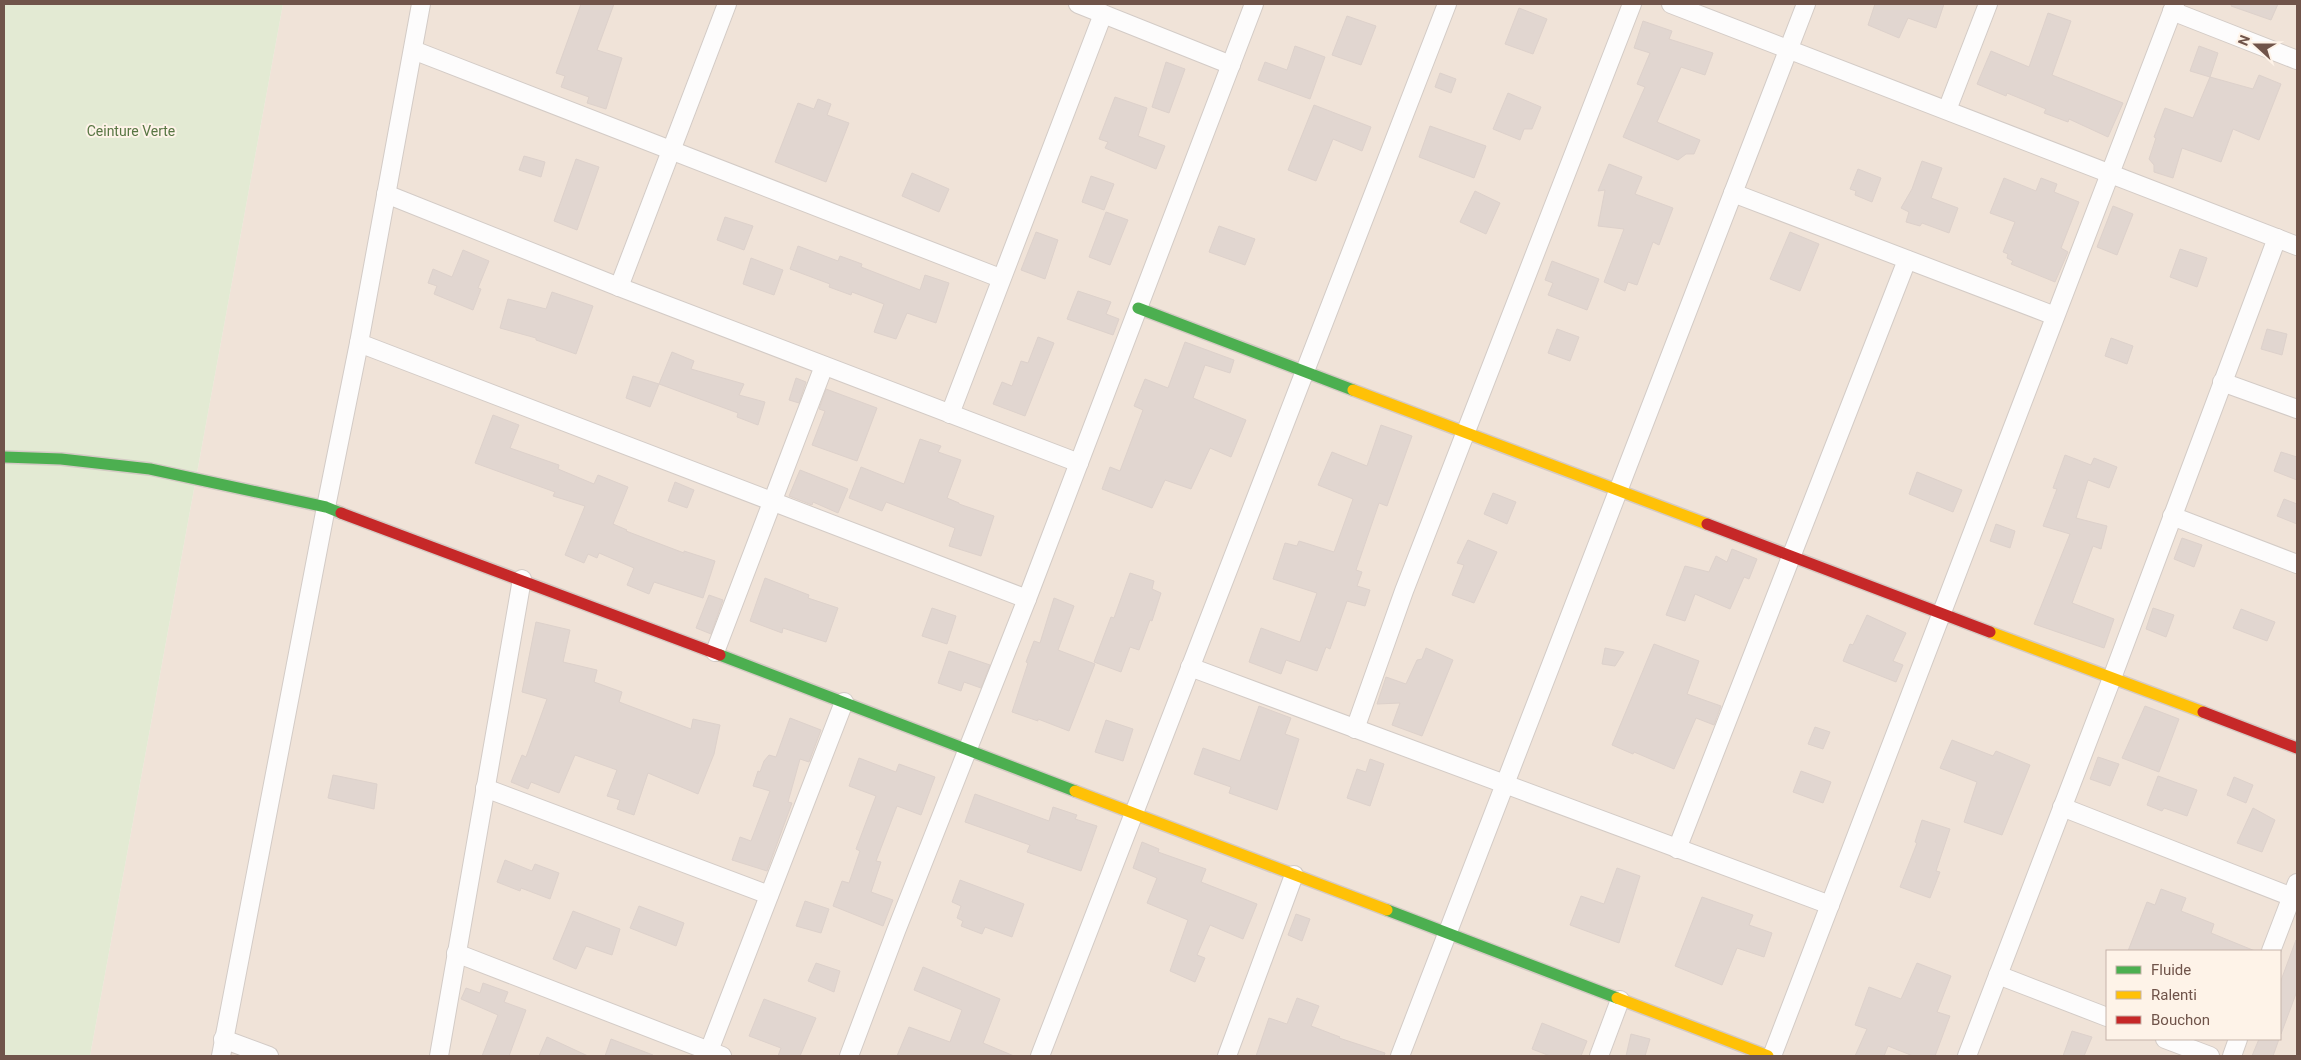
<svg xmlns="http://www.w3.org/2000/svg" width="2301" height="1060" font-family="Roboto,sans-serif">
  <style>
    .residential { fill: #f0e3d8; fill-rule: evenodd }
    .green { fill: #e3ead3 }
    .building { fill: #e1d6d0; stroke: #ddd1cb }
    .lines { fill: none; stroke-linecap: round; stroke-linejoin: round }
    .street-casing { stroke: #d3cbc6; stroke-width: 20 }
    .fast-casing { stroke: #d4cac4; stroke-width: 14 }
    .slow-casing { stroke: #d4cac4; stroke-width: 14 }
    .jam-casing { stroke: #d4cac4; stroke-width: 14 }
    .street { stroke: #fdfcfc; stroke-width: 18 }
    .fast { stroke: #4caf50; stroke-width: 11 }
    .slow { stroke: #ffc107; stroke-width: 11 }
    .jam { stroke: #c62828; stroke-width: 11 }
    .labels { text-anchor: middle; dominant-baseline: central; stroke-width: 4; stroke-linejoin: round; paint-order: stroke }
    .park-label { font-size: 14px; fill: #587643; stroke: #fef3e8 }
  </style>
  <rect width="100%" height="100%" fill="#f4eee8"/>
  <path class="residential" d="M283,4H2297V1056H90ZM2107,951H2280V1039H2107Z"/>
  <polygon class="green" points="4,4 283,4 90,1056 4,1056"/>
  <g class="building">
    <polygon points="581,4 614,4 597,50 622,58 606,109 587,103 589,97 561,87 565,76 556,73"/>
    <polygon points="1875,4 1944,4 1936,28 1908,18 1899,38 1868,25"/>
    <polygon points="2232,4 2278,4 2271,20 2231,6"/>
    <polygon points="1519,8 1547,19 1533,54 1505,44"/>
    <polygon points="2048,13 2071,21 2052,75 2123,103 2108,137 2069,119 2068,122 2044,113 2046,109 2007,93 2006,96 1977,84 1991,51 2029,67"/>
    <polygon points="1347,16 1376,26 1361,65 1332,55"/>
    <polygon points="1643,21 1672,31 1669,39 1713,53 1705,75 1681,67 1657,122 1700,140 1694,154 1686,154 1678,160 1623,137 1645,87 1637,84 1650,53 1634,48"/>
    <polygon points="1295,46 1325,57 1310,99 1258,80 1265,62 1287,70"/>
    <polygon points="2199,46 2218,53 2210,77 2190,71"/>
    <polygon points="1166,62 1185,69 1169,113 1152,107"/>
    <polygon points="1440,73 1456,79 1451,93 1435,87"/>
    <polygon points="2259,75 2281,84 2259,140 2233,129 2221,162 2182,148 2173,178 2154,172 2154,165 2149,159 2156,138 2154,137 2165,108 2193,118 2210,77 2253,89"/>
    <polygon points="1508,93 1541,107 1532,129 1524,129 1520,140 1493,129"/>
    <polygon points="1115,97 1147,108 1138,136 1165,146 1156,169 1105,148 1108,142 1099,139"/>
    <polygon points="818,99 831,104 827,115 849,123 826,182 775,162 798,103 814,109"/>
    <polygon points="1314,105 1371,127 1362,151 1333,139 1316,181 1288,170"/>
    <polygon points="1430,126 1486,146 1474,178 1419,157"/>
    <polygon points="524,156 545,162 541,177 519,170"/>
    <polygon points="576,159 599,167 577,230 554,221"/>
    <polygon points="1922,161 1942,168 1931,198 1958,208 1949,233 1922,223 1920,226 1906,222 1909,212 1901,208 1912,189"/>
    <polygon points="1609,164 1642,177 1635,194 1673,208 1659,245 1653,242 1637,285 1628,282 1625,291 1604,282 1624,229 1598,226 1605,190 1598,191"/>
    <polygon points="1858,169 1881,178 1872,202 1855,195 1856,191 1850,189"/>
    <polygon points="912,173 949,189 939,212 902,196"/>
    <polygon points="1091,176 1114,184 1104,210 1082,202"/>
    <polygon points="2004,178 2036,191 2041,178 2057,184 2054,192 2079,202 2061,248 2068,252 2055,282 2011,264 2013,261 2007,258 2008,254 2003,252 2015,222 1990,213"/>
    <polygon points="1475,191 1500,203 1486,234 1460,222"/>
    <polygon points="2113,206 2133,214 2117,255 2097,247"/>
    <polygon points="1106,212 1128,220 1110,265 1089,257"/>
    <polygon points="725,217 753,226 744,250 717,240"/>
    <polygon points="1219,226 1255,239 1245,265 1209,252"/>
    <polygon points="1036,232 1058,240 1045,279 1021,270"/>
    <polygon points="1790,232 1819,244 1800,291 1770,279"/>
    <polygon points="798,246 838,261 840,256 862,264 861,267 920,290 925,275 949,283 936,323 907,313 896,339 874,332 884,304 852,292 851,295 829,287 830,284 790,269"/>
    <polygon points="2180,249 2207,258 2197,287 2170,277"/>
    <polygon points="463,250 489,261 478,288 481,289 473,310 434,294 437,286 428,283 433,269 452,277"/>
    <polygon points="751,258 783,270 774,295 743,284"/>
    <polygon points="1552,261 1599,279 1587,310 1548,295 1553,283 1545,280"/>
    <polygon points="1078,291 1111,302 1106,314 1119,319 1113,335 1067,319"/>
    <polygon points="552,292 593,306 576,354 536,340 536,338 500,328 508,299 546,309"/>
    <polygon points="1557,329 1579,337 1570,361 1548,353"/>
    <polygon points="2267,329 2287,334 2282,355 2261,349"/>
    <polygon points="1038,337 1054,343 1025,416 993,404 1002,382 1012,386 1021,361 1028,363"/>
    <polygon points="2111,338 2133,346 2127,364 2105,356"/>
    <polygon points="1185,342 1234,360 1230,373 1205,365 1193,398 1246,420 1231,457 1210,448 1191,489 1165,480 1152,508 1102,489 1110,467 1120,471 1143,410 1134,406 1145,379 1168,388"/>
    <polygon points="672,352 694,361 691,369 744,384 739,395 765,402 758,425 737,417 738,413 659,384"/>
    <polygon points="633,376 659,384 650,407 626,398"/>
    <polygon points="796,378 806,382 799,403 789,400"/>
    <polygon points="826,389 877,408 857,461 812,445 825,411 819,409"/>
    <polygon points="493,415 519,425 510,448 559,465 558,469 594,484 598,475 628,487 613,524 627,530 626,531 684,553 684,551 715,561 703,598 654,582 649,594 627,585 634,568 599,553 597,558 588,554 584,563 565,555 585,506 553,496 555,492 475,463"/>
    <polygon points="1381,425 1412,436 1387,506 1379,503 1356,570 1362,572 1357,586 1370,590 1365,606 1347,601 1330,649 1326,647 1317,671 1286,660 1281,674 1249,662 1261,628 1300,642 1317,593 1273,579 1285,543 1297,546 1299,541 1334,552 1353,499 1318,485 1332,452 1367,466"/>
    <polygon points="920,439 941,446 938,452 961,460 947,498 959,503 959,504 994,516 981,556 949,546 955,528 886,502 882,511 849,498 861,467 904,484"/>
    <polygon points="2281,452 2297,457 2297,480 2274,471"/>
    <polygon points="2065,455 2091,465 2094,458 2117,467 2109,488 2088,480 2076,518 2107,526 2101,549 2093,546 2072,603 2114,619 2104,648 2034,624 2070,534 2043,526 2057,489 2053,488"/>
    <polygon points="800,470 848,489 838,513 813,502 812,505 789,496"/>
    <polygon points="1917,472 1962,490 1953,512 1909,494"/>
    <polygon points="675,482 694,490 687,508 668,501"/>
    <polygon points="1493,493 1516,502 1507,524 1484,514"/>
    <polygon points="2284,499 2297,504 2297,524 2277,516"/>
    <polygon points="1996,524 2015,531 2010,548 1990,541"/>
    <polygon points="2182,538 2202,545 2194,567 2174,559"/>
    <polygon points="1468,540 1497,552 1474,603 1452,595 1464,565 1457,563"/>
    <polygon points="1732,549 1757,559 1749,579 1744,577 1730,609 1695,594 1685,621 1666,615 1685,566 1709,572 1716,556 1727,562"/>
    <polygon points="1130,573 1154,581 1152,589 1161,593 1152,621 1150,620 1139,650 1130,647 1121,672 1094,662 1111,617 1114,618"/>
    <polygon points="765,578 809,595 808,598 838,608 826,642 783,628 782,633 750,621"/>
    <polygon points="709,595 723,600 711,634 696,628"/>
    <polygon points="1054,598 1074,606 1058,650 1095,664 1069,731 1038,719 1038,721 1012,712 1028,663 1026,662 1034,641 1040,643"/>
    <polygon points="932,608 956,616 947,644 922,636"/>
    <polygon points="2153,608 2174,615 2166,637 2146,629"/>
    <polygon points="2241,609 2275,622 2267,641 2233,628"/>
    <polygon points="1867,615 1906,633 1893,661 1903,665 1896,682 1843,661 1850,644 1853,645"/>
    <polygon points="536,622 570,630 563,662 597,670 594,682 622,692 619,702 691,729 693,719 720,725 714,754 698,794 648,773 634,815 617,809 620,800 607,796 617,770 575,755 559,793 531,782 528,789 511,782 522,755 526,757 547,699 522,692"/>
    <polygon points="1654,644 1699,661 1687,694 1721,706 1714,725 1696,718 1674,769 1634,752 1633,754 1612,745"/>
    <polygon points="1426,648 1453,660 1422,736 1392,725 1400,703 1377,704 1386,677 1406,684 1417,660 1422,659"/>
    <polygon points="1605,648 1624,652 1615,666 1602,664"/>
    <polygon points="949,651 990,665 981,688 964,682 961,691 938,683"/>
    <polygon points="1259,706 1291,718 1285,734 1299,739 1277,810 1229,793 1231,787 1194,774 1203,748 1240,761"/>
    <polygon points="2145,706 2179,719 2159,772 2122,758"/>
    <polygon points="790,718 821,730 809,762 800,759 788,802 792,803 767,871 732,860 740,837 751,841 770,791 753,786 758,771 760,772 764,761 769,755 776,757"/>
    <polygon points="1106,720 1133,729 1123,761 1095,752"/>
    <polygon points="1815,727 1830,732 1823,749 1808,744"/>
    <polygon points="1952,740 1993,756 1996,751 2030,765 2002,835 1964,822 1977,782 1940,768"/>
    <polygon points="2098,757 2119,764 2110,786 2090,779"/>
    <polygon points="859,758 896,772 899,764 935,777 921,815 897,806 876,861 881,862 871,892 893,900 883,926 833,906 842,881 849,883 860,851 856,849 876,796 849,786"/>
    <polygon points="1370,759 1384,764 1370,806 1347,798 1357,769 1366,772"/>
    <polygon points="1801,771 1831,782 1823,803 1793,792"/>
    <polygon points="333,775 377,784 374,809 328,798"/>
    <polygon points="2158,776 2197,790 2187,816 2164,808 2162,811 2147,805"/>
    <polygon points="2234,777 2253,785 2246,803 2227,795"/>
    <polygon points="975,794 1049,821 1053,807 1077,815 1075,819 1097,826 1081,871 1027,852 1030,845 965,822"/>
    <polygon points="2253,808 2275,820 2262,852 2237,843"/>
    <polygon points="1922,820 1950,829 1936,871 1940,872 1930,898 1900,887 1917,843 1915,842"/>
    <polygon points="1142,842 1159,849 1158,852 1206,869 1201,882 1257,904 1243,939 1210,925 1197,955 1205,958 1195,982 1170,971 1188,920 1147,903 1157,878 1133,868"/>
    <polygon points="505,860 532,871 535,864 559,873 550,899 521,888 520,891 497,882"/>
    <polygon points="1617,868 1640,876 1619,943 1570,925 1581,896 1604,904"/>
    <polygon points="960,880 1024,904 1012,937 985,927 982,934 961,926 963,921 957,918 961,906 952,902"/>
    <polygon points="2161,889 2186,898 2181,911 2214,924 2211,933 2255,951 2128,951 2147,902 2155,905"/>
    <polygon points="1702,897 1753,915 1749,925 1772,933 1764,957 1737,948 1722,985 1675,966"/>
    <polygon points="805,901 829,909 821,933 796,926"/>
    <polygon points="639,906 684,923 676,946 630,928"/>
    <polygon points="573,911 620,929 612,955 586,946 576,969 553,959"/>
    <polygon points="1296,914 1310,919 1302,941 1288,935"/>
    <polygon points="2296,940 2297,991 2281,1034 2280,983"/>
    <polygon points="816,963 840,971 834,992 808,981"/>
    <polygon points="1917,963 1951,976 1937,1012 1950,1016 1935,1056 1913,1056 1888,1046 1884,1056 1855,1056 1867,1029 1855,1025 1869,987 1901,999"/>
    <polygon points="923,967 1000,999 983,1043 1014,1056 897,1056 909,1027 950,1042 962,1010 914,990"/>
    <polygon points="483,983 508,992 504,1002 526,1010 509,1056 482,1056 498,1015 461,999 466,988 480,993"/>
    <polygon points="1297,998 1319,1006 1311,1026 1340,1037 1339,1038 1385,1053 1384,1056 1256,1056 1269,1018 1287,1024"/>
    <polygon points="764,999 816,1018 800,1056 778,1056 781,1048 749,1036"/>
    <polygon points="1542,1023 1587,1041 1581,1056 1550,1056 1532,1049"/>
    <polygon points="2072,1031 2092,1037 2084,1056 2063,1056"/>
    <polygon points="1631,1034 1650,1039 1645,1056 1626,1056"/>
    <polygon points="547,1037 588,1056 539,1056"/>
    <polygon points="611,1039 653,1055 653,1056 605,1056"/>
    <polygon points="2259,1039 2279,1039 2273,1056 2252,1056"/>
  </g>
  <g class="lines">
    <g class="street-casing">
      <g id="street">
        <polyline points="1078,4 1231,65"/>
        <polyline points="1671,4 2297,246"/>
        <polyline points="2172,11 2297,60"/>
        <polyline points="413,50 1000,278"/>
        <polyline points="1947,110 1988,4"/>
        <polyline points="1733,193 2055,316"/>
        <polyline points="386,194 619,287 1079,463"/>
        <polyline points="619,287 727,4"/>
        <polyline points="359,343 1027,599"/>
        <polyline points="2222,382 2297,409"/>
        <polyline points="950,414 1103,14"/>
        <polyline points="2172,516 2297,564"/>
        <polyline points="715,652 824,366"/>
        <polyline points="1190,667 1830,905"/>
        <polyline points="1355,729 1404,591 1632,4"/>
        <polyline points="485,788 769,895"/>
        <polyline points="2062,807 2292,897"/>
        <polyline points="1677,849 1907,260"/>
        <polyline points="2271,951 2297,883"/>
        <polyline points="456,953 722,1056"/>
        <polyline points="1998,975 2107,1017"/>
        <polyline points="223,1039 269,1056"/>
        <polyline points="2165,1039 2210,1056"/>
        <polyline points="221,1056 326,507 359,343 421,4"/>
        <polyline points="439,1056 522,579"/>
        <polyline points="707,1056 844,702"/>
        <polyline points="849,1056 896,931 1027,599 1254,4"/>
        <polyline points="1040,1056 1447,4"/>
        <polyline points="1227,1056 1294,875"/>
        <polyline points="1400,1056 1806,4"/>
        <polyline points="1599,1056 1620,1000"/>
        <polyline points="1772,1056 2175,4"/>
        <polyline points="1967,1056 2112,678 2277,238"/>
        <polyline points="2232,1056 2238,1039"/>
      </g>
    </g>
    <g class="fast-casing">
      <g id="fast">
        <polyline points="1138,308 1353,390"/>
        <polyline points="4,457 61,459 150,469 326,507 341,513"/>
        <polyline points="720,655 1075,791"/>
        <polyline points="1387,910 1617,998"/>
      </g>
    </g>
    <g class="slow-casing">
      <g id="slow">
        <polyline points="1353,390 1707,524"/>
        <polyline points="1990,632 2203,712"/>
        <polyline points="1075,791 1387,910"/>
        <polyline points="1617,998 1768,1056"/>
      </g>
    </g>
    <g class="jam-casing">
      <g id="jam">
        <polyline points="341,513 720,655"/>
        <polyline points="1707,524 1990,632"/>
        <polyline points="2203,712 2297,748"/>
      </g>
    </g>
    <use href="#street" class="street"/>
    <use href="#fast" class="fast"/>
    <use href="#slow" class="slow"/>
    <use href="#jam" class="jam"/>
  </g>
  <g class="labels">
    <g class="park-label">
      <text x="131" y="131">Ceinture Verte</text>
    </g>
  </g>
  <rect width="2301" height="1060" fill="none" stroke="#70544a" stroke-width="10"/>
  <rect x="2106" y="950" width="175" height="90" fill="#fef3e8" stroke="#c5b3a9"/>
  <rect x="2116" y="966" width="25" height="8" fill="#4caf50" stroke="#c5b3a9"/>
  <text x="2151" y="975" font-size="15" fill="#70544a">Fluide</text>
  <rect x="2116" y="991" width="25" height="8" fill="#ffc107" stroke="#c5b3a9"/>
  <text x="2151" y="1000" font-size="15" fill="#70544a">Ralenti</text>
  <rect x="2116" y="1016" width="25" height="8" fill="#c62828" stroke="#c5b3a9"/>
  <text x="2151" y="1025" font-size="15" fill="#70544a">Bouchon</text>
  <g transform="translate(2256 45) rotate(291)" stroke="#fef3e8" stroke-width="4" paint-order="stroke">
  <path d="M0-4L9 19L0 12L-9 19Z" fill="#70544a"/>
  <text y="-8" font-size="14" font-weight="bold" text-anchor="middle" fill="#70544a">N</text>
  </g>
</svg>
